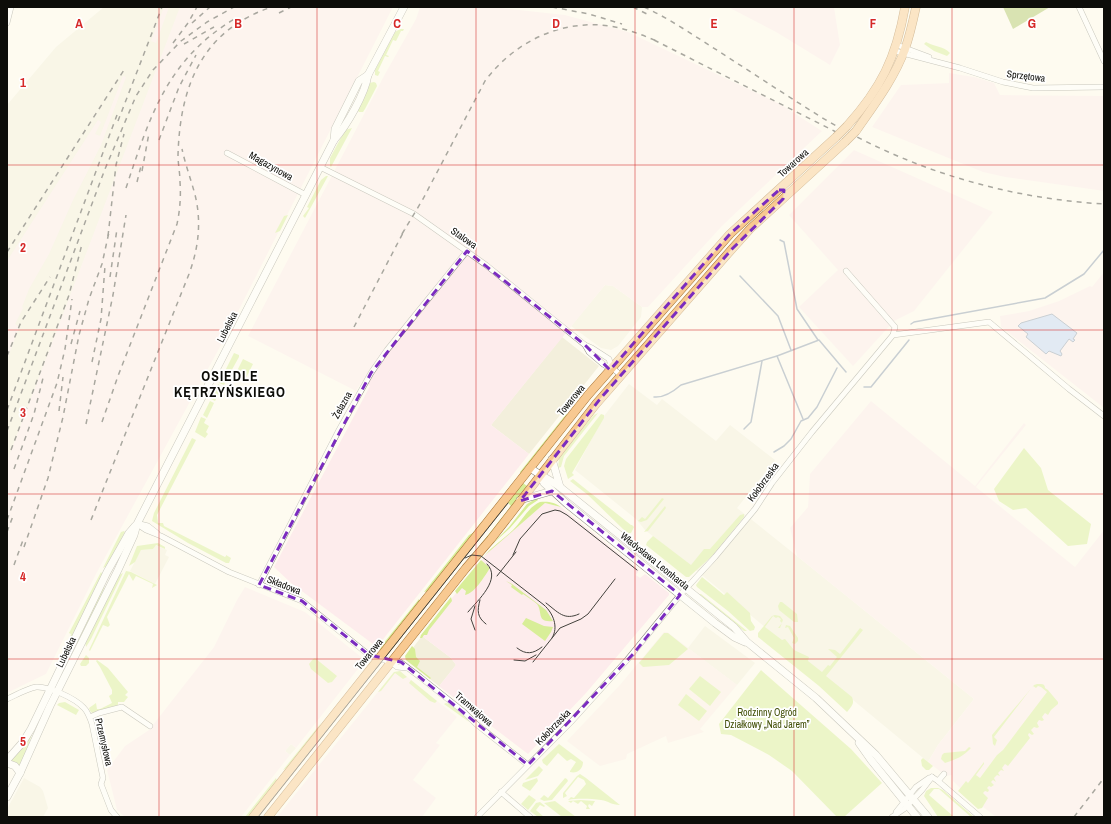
<svg xmlns="http://www.w3.org/2000/svg" width="1111" height="824" font-family="'Archivo Narrow',sans-serif">
  <style>
    .built { fill: #f3efdc }
    .industrial { fill: #fdecec }
    .education { fill: #fcede7 }
    .green { fill: #d8ee98 }
    .forest { fill: #aec566 }
    .water { fill: #c1d5f5; stroke: #8b99ae }
    .lines { fill: none; stroke-linecap: round; stroke-linejoin: round }
    .stream { stroke: #8b99ae; stroke-width: 1.5 }
    .street-casing { stroke: #8c8a80; stroke-width: 6 }
    .secondary-casing { stroke: #8c8a80; stroke-width: 8 }
    .primary-casing { stroke: #a27032; stroke-width: 9 }
    .street { stroke: #fff; stroke-width: 5 }
    .secondary { stroke: #fff; stroke-width: 7 }
    .primary { stroke: #f8c991; stroke-width: 8 }
    .tram { stroke: #43423d; stroke-width: 1 }
    .rail { stroke: #43423d; stroke-width: 1.5; stroke-dasharray: 5 5; stroke-linecap: butt }
    .primary-bridge-casing { stroke: #a27032; stroke-width: 9; stroke-linecap: butt }
    .primary-bridge { stroke: #f8c991; stroke-width: 8 }
    .marked { fill: none; stroke: #7b2cbf; stroke-width: 3; stroke-dasharray: 8 5; stroke-linejoin: round }
    .grid { fill: none; stroke: #d62828; stroke-width: 1; stroke-opacity: 0.55 }
    .labels { text-anchor: middle; dominant-baseline: central; stroke-width: 3.5; stroke-linejoin: round; paint-order: stroke }
    .street-label { font-size: 10px; fill: #0d0d09; stroke: #fff }
    .park-label { font-size: 10px; fill: #435008; stroke: #fff }
    .district-label { font-size: 14px; font-weight: bold; letter-spacing: 1px; fill: #0d0d09; stroke: #fff }
    .grid-label { font-size: 13px; text-anchor: middle; font-weight: bold; fill: #d62828; stroke: #fff; stroke-width: 3.5; stroke-linejoin: round; paint-order: stroke }
  </style>
  <rect width="100%" height="100%" fill="#fefbf0"/>
  <g class="built">
    <polygon points="104,7 281,7 7,594 7,105 56,47"/>
    <polygon points="605,285 613,286 642,307 641,317 618,346 611,350 601,348 571,326"/>
    <polygon points="562,337 599,366 529,454 491,425"/>
    <polygon points="629,384 657,405 662,399 716,441 730,425 775,460 737,508 797,556 974,699 938,745 928,762 691,566 645,530 636,519 575,470 604,416"/>
    <polygon points="155,545 167,550 165,555 169,557 155,584 130,571 141,550 153,549"/>
    <polygon points="705,626 755,663 737,685 688,648"/>
    <polygon points="422,636 451,658 456,665 440,685 440,687 406,660 405,658"/>
    <polygon points="291,744 296,748 290,755 285,751"/>
    <polygon points="24,778 40,787 43,791 48,808 43,817 7,817 7,809"/>
  </g>
  <g class="industrial">
    <polygon points="164,7 169,7 156,43 151,41"/>
    <polygon points="180,7 393,7 221,345 96,574 46,674 7,693 7,461"/>
    <polygon points="420,7 493,7 565,15 628,32 780,104 822,131 722,226 648,307 642,307 613,286 605,285 491,425 529,454 377,647 291,583 274,567 370,386 362,381 356,391 248,336 385,74 416,19"/>
    <polygon points="728,7 834,7 840,45 830,65 776,32"/>
    <polygon points="949,73 974,77 994,83 1000,95 1104,96 1104,191 1005,177 983,172 872,127 901,85 949,83"/>
    <polygon points="123,76 126,77 101,145 73,200 49,254 29,289 22,307 23,308 15,324 19,327 7,360 7,261 98,120 101,122 95,134 100,136"/>
    <polygon points="854,150 993,212 914,311 894,321 853,366 799,307 838,270 789,215"/>
    <polygon points="1104,272 1104,408 1001,327 1000,316 1029,311 1059,301 1090,286 1092,287"/>
    <polygon points="871,401 975,486 1024,423 1026,425 976,487 1075,567 1104,530 1104,817 996,817 965,793 953,781 952,775 946,776 928,762 938,745 974,699 797,556 790,528 808,507 810,474"/>
    <polygon points="545,503 561,507 639,570 636,575 640,578 645,574 669,593 669,595 586,693 528,754 440,687 440,685 456,665 451,658 422,636 489,551"/>
    <polygon points="245,587 305,612 365,660 296,748 291,744 285,751 290,755 241,817 125,817 117,810 107,770 125,746 149,730 214,647 237,600"/>
    <polygon points="400,671 457,717 436,743 440,745 413,780 436,798 422,817 277,817 394,672"/>
  </g>
  <polygon class="education" points="664,632 667,632 737,685 700,729 704,732 668,743 666,736 627,754 626,759 600,766 567,741 620,685"/>
  <g class="green">
    <polygon points="400,29 404,29 403,31 401,31 396,41 393,40 386,55 389,56 388,57 385,56 378,71 380,72 378,76 375,75 375,70 395,32"/>
    <path d="M926,42C934,47 944,46 950,53L947,56L934,51L924,44Z"/>
    <polygon points="374,82 376,83 377,86 365,109 363,112 359,112 357,110 369,83"/>
    <polygon points="352,128 331,167 330,166 330,158 345,130"/>
    <polygon points="326,176 328,176 305,218 303,216 309,208 307,207 321,180"/>
    <polygon points="288,215 280,231 275,233 284,216"/>
    <polygon points="234,353 239,355 239,357 229,375 233,378 232,381 227,379 224,385 219,383"/>
    <polygon points="243,359 253,364 246,378 236,373"/>
    <polygon points="218,384 223,387 215,401 211,399"/>
    <polygon points="210,401 214,403 207,418 203,415"/>
    <polygon points="567,413 566,417 521,475 520,472"/>
    <polygon points="598,413 564,456 561,467 558,468 559,457 566,447 594,415"/>
    <polygon points="601,414 604,415 604,418 572,473 574,475 568,479 564,466 566,459"/>
    <polygon points="201,417 206,419 204,423 209,426 206,432 208,434 205,438 195,432"/>
    <polygon points="192,438 196,440 157,515 158,523 163,523 164,526 225,557 226,556 226,555 231,558 229,563 226,563 188,543 152,521 154,513"/>
    <polygon points="1024,448 1041,468 1048,490 1091,524 1087,544 1068,546 1026,508 1013,510 999,501 994,489"/>
    <polygon points="573,479 631,525 632,525 634,527 631,533 628,533 623,529 588,495 570,481"/>
    <polygon points="523,483 527,486 481,546 481,544 511,506 507,502"/>
    <polygon points="537,498 538,500 529,506 510,528 486,550 509,527 527,504"/>
    <polygon points="662,498 664,499 647,520 641,522 638,521 642,517 645,519"/>
    <path d="M540,502C547,501 555,502 561,507L545,503L484,556C493,546 504,539 513,530C522,521 528,507 540,502Z"/>
    <polygon points="665,506 666,508 648,531 644,532"/>
    <polygon points="744,514 744,517 713,555 689,577 686,577 646,545 647,542 653,536 691,565 704,549 710,549 740,515"/>
    <polygon points="481,522 477,530 428,591 424,592 469,535 473,533"/>
    <polygon points="124,531 125,532 107,566 103,568 121,532"/>
    <polygon points="158,543 165,547 165,549 156,545 153,549 141,550 135,562 129,566 137,546"/>
    <path d="M481,560L490,568C484,577 475,593 465,595L466,591L462,588L457,594L455,591Z"/>
    <polygon points="126,571 131,572 157,585 152,588 153,584 136,576 133,581 129,574 107,617 110,625 108,627 103,625 90,651 89,650"/>
    <polygon points="101,572 103,575 71,640 69,641 71,634 69,633"/>
    <polygon points="123,573 91,639 86,647 85,642 119,575"/>
    <polygon points="702,577 724,595 727,592 750,613 751,621 755,627 754,630 750,631 728,611 697,587 696,585"/>
    <path d="M506,581L512,584L546,610L553,621C536,623 543,612 537,604C533,601 528,597 523,594L522,595L511,587L512,585Z"/>
    <polygon points="105,585 103,592 78,645 77,643 79,635"/>
    <polygon points="699,594 701,594 747,631 744,631"/>
    <polygon points="451,597 452,601 429,630 427,635 424,635 422,638 420,638 421,635"/>
    <polygon points="419,599 419,603 380,650 379,649"/>
    <polygon points="780,602 782,602 797,614 798,622 794,622 779,610 778,606"/>
    <path d="M775,615L780,616L783,620L780,628H778L782,623L780,621L781,619L778,617L776,618L773,616L765,627L782,640L785,639L794,650L809,657L808,661L822,672L828,665L830,666L837,657L828,649L835,650L840,654L860,628L863,630L826,676L852,697C855,704 851,707 847,712L819,686L758,637V633L772,616Z"/>
    <polygon points="526,618 544,626 553,627 551,632 545,641 522,624"/>
    <polygon points="786,625 790,626 798,638 798,641 795,644 792,643 794,638 788,627 785,628"/>
    <polygon points="664,633 668,633 688,649 669,665 643,667 639,663"/>
    <polygon points="412,646 415,649 416,657 420,661 417,667 431,678 430,679 406,660 405,656"/>
    <polygon points="86,655 89,658 89,663 86,666 81,666 80,664"/>
    <polygon points="315,658 337,676 332,682 328,683 311,669 309,664 313,659"/>
    <polygon points="97,660 108,668 128,692 125,695 128,697 124,702 118,702 118,706 92,713 90,711 89,708 96,703 97,709 100,709 112,703 109,696 112,694 112,690 100,667 96,661"/>
    <polygon points="761,670 851,749 882,783 844,817 837,817 792,771 769,755 731,735 721,734 719,724"/>
    <polygon points="400,671 407,677 403,679 395,673 381,691 378,692 394,672"/>
    <polygon points="700,676 721,692 710,706 689,689"/>
    <polygon points="411,680 437,701 435,703 430,701 409,683"/>
    <path d="M1037,684C1041,684 1045,683 1045,688L1048,690L1058,702V704L1051,710L1048,715L1045,713L1042,717L1044,720L1042,721L1039,720L1037,723L1039,727L1037,728L1034,727L1031,730L1034,734L1032,735L1029,733L1028,735L1030,738L1008,766L1005,764L1002,768L1004,771L1001,770L998,773L1000,776L997,775L994,778L996,782L993,780L991,782L994,785L991,787L989,786L987,788L989,790L988,792L985,791L983,793L988,798L982,808L978,809L958,791L966,781L968,783L984,762V764L976,775L980,778L997,755L1003,750L1047,692L1041,687L1038,686L1036,688L1033,686L994,737L997,740L995,746L993,744L992,735L1034,685Z"/>
    <polygon points="686,694 707,711 699,721 678,705"/>
    <polygon points="65,702 79,710 76,715 57,705 59,703"/>
    <path d="M446,703C455,705 463,715 469,722L444,704Z"/>
    <polygon points="321,723 317,731 287,768 283,770"/>
    <polygon points="33,731 21,768 11,761"/>
    <path d="M559,744L583,762C583,769 577,774 570,772V771L576,762L571,759L567,761L558,753L547,766L543,763L542,760Z"/>
    <path d="M969,747L971,748C964,756 955,760 945,763L941,759L942,755L944,753L965,751Z"/>
    <polygon points="923,758 933,766 929,770 926,770 922,766 921,760"/>
    <polygon points="539,766 543,770 538,776 525,780"/>
    <path d="M580,774L586,778L620,805C611,805 609,801 601,800C591,799 579,798 568,800L571,797L574,798L586,784L584,780L578,777L565,793L567,796L563,798V793L577,776Z"/>
    <polygon points="276,778 277,781 249,817 245,817"/>
    <polygon points="537,778 538,781 530,791 522,786 523,783"/>
    <polygon points="565,778 567,779 568,781 552,800 544,801 540,799 544,795 548,798"/>
    <polygon points="931,788 938,788 943,790 974,817 971,817 939,789 934,789 929,795 953,816 952,817 938,817 924,796 926,791"/>
    <polygon points="529,795 536,800 528,810 521,804"/>
    <polygon points="580,800 595,801 592,806 589,804 588,806 590,809 586,809 587,806 581,801 578,804 573,801 571,803 568,801"/>
    <polygon points="555,801 576,817 562,817 544,803"/>
    <polygon points="540,802 545,806 544,807 540,805 536,810 544,817 538,817 530,811 536,803"/>
  </g>
  <polygon class="forest" points="1003,7 1050,7 1013,29"/>
  <polygon class="water" points="1052,314 1077,333 1073,339 1075,340 1073,342 1069,339 1060,351 1062,354 1061,356 1049,351 1046,354 1026,337 1028,334 1018,326 1021,323"/>
  <g class="lines">
    <g class="stream">
      <polyline points="780,240 784,242 797,309 818,340"/>
      <polyline points="740,276 778,316 791,350"/>
      <polyline points="911,324 914,322 1045,298 1084,274 1104,250"/>
      <polyline points="777,356 803,419"/>
      <polyline points="864,387 871,387 909,340"/>
      <path d="M654,397C663,398 674,391 681,385L777,356L819,340L846,372"/>
      <polyline points="744,429 751,422 762,361"/>
      <polyline points="774,452 784,446 791,439 801,421 808,418 817,407 837,368"/>
    </g>
    <g class="street-casing">
      <g id="street">
        <polyline points="1079,7 1104,61"/>
        <polyline points="7,23 11,7"/>
        <polyline points="897,45 929,57"/>
        <polyline points="895,51 960,68 1003,82 1033,88 1104,87"/>
        <polyline points="227,153 306,195"/>
        <polyline points="320,167 414,214 486,265 585,345 592,348 609,359 612,368"/>
        <polyline points="846,271 895,327 893,335"/>
        <polyline points="585,345 589,352 603,364 608,367 612,368 621,375"/>
        <polyline points="137,524 146,530 161,536 229,572 302,601 369,655 391,662 397,667 407,668"/>
        <polyline points="140,524 148,526 157,533"/>
        <polyline points="259,585 339,430 371,373 387,350 467,251"/>
        <polyline points="391,662 400,662 420,677 464,712 476,724 528,765"/>
        <path d="M7,699C16,695 26,689 36,687C48,686 75,698 84,708C88,712 90,718 92,724L103,778L101,784L111,810L117,817"/>
        <polyline points="90,717 99,713 122,707 150,726"/>
        <polyline points="932,777 938,781 980,817"/>
        <polyline points="938,781 944,774"/>
        <polyline points="501,792 530,817"/>
        <polyline points="896,812 916,787 929,778"/>
        <polyline points="477,817 571,722 627,660 680,595 715,557 755,509 772,483 812,432 893,335 989,322 1069,389 1104,416"/>
        <polyline points="892,817 904,809 922,790 932,777"/>
      </g>
    </g>
    <g class="secondary-casing">
      <g id="secondary">
        <polyline points="334,140 335,129 359,81 368,75"/>
        <polyline points="552,459 560,487"/>
        <path d="M530,468C540,475 550,480 560,487L734,627L747,642L816,698L876,755L928,817"/>
        <polyline points="540,475 544,483 567,504 715,623 734,637 745,642"/>
        <polyline points="520,500 552,491"/>
        <polyline points="859,743 871,760 917,817"/>
        <polyline points="7,760 23,742 31,729 107,572 129,533 135,526"/>
        <polyline points="7,763 15,766 20,773"/>
        <path d="M7,797L20,773L50,706L118,570L134,535L137,524L334,140C347,125 365,94 368,75L404,7"/>
      </g>
    </g>
    <g class="primary-casing">
      <g id="primary">
        <path d="M847,126C881,88 896,58 905,7"/>
        <path d="M856,131C874,105 894,79 905,49C910,35 913,21 916,7"/>
        <polyline points="253,817 588,395 730,234 836,137"/>
        <polyline points="268,817 466,568 491,539 596,404 732,249 750,229 845,142"/>
      </g>
    </g>
    <use href="#street" class="street"/>
    <use href="#secondary" class="secondary"/>
    <use href="#primary" class="primary"/>
    <g class="tram">
      <polyline points="513,555 520,539 542,514 555,510 560,511 567,515 637,570"/>
      <path d="M465,558L472,555L481,556L544,605C553,613 559,627 552,638"/>
      <polyline points="497,576 516,552"/>
      <path d="M480,600C477,611 477,617 486,624"/>
      <path d="M546,603C558,612 564,621 579,614"/>
      <path d="M468,612C478,600 502,579 487,564"/>
      <polyline points="475,630 471,619 475,606"/>
      <path d="M517,648C526,655 533,654 542,647"/>
      <polyline points="514,660 525,661 536,655"/>
      <polyline points="533,662 560,628 581,619 588,614 615,579"/>
      <polyline points="258,817 508,503"/>
    </g>
    <g class="rail">
      <polyline points="552,7 589,14 622,24"/>
      <polyline points="633,7 649,15"/>
      <path d="M644,7C668,18 690,33 712,47C748,70 784,94 821,117C908,169 1003,198 1104,204"/>
      <polyline points="279,13 291,7"/>
      <polyline points="192,23 210,7"/>
      <polyline points="654,40 842,135"/>
      <polyline points="173,43 188,23 197,7"/>
      <polyline points="184,44 214,27"/>
      <polyline points="118,121 162,7"/>
      <polyline points="159,140 179,87 196,55"/>
      <polyline points="142,171 149,133"/>
      <polyline points="137,182 141,166"/>
      <path d="M126,188C150,116 167,59 236,18"/>
      <path d="M402,234L423,199L485,81C514,42 561,19 610,26C627,29 643,35 659,42"/>
      <polyline points="108,236 116,165 124,134"/>
      <polyline points="7,252 124,70"/>
      <polyline points="110,277 117,229"/>
      <polyline points="354,327 405,229"/>
      <polyline points="71,344 80,311"/>
      <polyline points="7,356 21,322 50,277"/>
      <polyline points="92,362 101,319 105,266"/>
      <polyline points="7,410 117,115"/>
      <polyline points="59,411 63,377"/>
      <path d="M102,422L118,376L177,224C180,210 181,196 180,182C180,173 178,164 178,155C180,86 202,30 272,7"/>
      <polyline points="86,424 113,295 126,215"/>
      <polyline points="7,431 105,169 136,96 153,70 181,41 207,22 234,7"/>
      <polyline points="11,450 69,295 82,244"/>
      <polyline points="14,469 34,414 44,374"/>
      <polyline points="7,520 57,383 65,349 72,299"/>
      <path d="M91,520L189,274C199,247 202,219 194,191C190,177 185,163 182,149"/>
      <polyline points="7,532 13,516"/>
      <polyline points="24,547 48,478 63,417 79,335 89,299 102,264 109,232"/>
      <polyline points="14,565 23,540"/>
      <polyline points="1074,817 1104,778"/>
    </g>
    <g class="primary-bridge-casing">
      <g id="primary-bridge">
        <polyline points="836,137 847,126"/>
        <polyline points="845,142 856,131"/>
      </g>
    </g>
    <use href="#primary-bridge" class="primary-bridge"/>
  </g>
  <path d="M0 0H1111V824H0ZM779,190H784L783,199L732,249L600,399L520,501L552,491L680,595L634,653L528,765L401,662L369,655L302,601L259,585L371,373L467,251L585,345L610,370L730,234Z" fill="#fefbf0" fill-opacity=".55" fill-rule="evenodd"/>
  <path class="marked" d="M779,190H784L783,199L732,249L600,399L520,501L552,491L680,595L634,653L528,765L401,662L369,655L302,601L259,585L371,373L467,251L585,345L610,370L730,234Z"/>
  <path class="grid" d="M159,7V817M317,7V817M476,7V817M635,7V817M794,7V817M952,7V817M7,165H1104M7,330H1104M7,494H1104M7,659H1104"/>
  <g class="labels">
    <g class="street-label">
      <text transform="translate(1026 76) rotate(7)">Sprzętowa</text>
      <text transform="translate(793 163) rotate(-42)">Towarowa</text>
      <text transform="translate(271 166) rotate(29)">Magazynowa</text>
      <text transform="translate(464 238) rotate(35)">Stalowa</text>
      <text transform="translate(227 327) rotate(-63)">Lubelska</text>
      <text transform="translate(571 400) rotate(-51)">Towarowa</text>
      <text transform="translate(342 405) rotate(-61)">Żelazna</text>
      <text transform="translate(763 482) rotate(-54)">Kołobrzeska</text>
      <text transform="translate(655 561) rotate(39)">Władysława Leonharda</text>
      <text transform="translate(284 585) rotate(21)">Składowa</text>
      <text transform="translate(66 652) rotate(-64)">Lubelska</text>
      <text transform="translate(369 654) rotate(-51)">Towarowa</text>
      <text transform="translate(474 709) rotate(41)">Tramwajowa</text>
      <text transform="translate(553 727) rotate(-46)">Kołobrzeska</text>
      <text transform="translate(104 742) rotate(77)">Przemysłowa</text>
    </g>
    <g class="park-label">
      <text x="767" y="712">Rodzinny Ogród<tspan x="767" dy="12">Działkowy „Nad Jarem”</tspan></text>
    </g>
    <g class="district-label">
      <text x="230" y="376">OSIEDLE<tspan x="230" dy="16">KĘTRZYŃSKIEGO</tspan></text>
    </g>
  </g>
  <g class="grid-label">
    <text x="79" y="28">A</text>
    <text x="238" y="28">B</text>
    <text x="397" y="28">C</text>
    <text x="556" y="28">D</text>
    <text x="714" y="28">E</text>
    <text x="873" y="28">F</text>
    <text x="1032" y="28">G</text>
    <text x="23" y="87">1</text>
    <text x="23" y="252">2</text>
    <text x="23" y="417">3</text>
    <text x="23" y="581">4</text>
    <text x="23" y="746">5</text>
  </g>
  <rect width="1111" height="824" fill="none" stroke="#0d0d09" stroke-width="16"/>
</svg>
